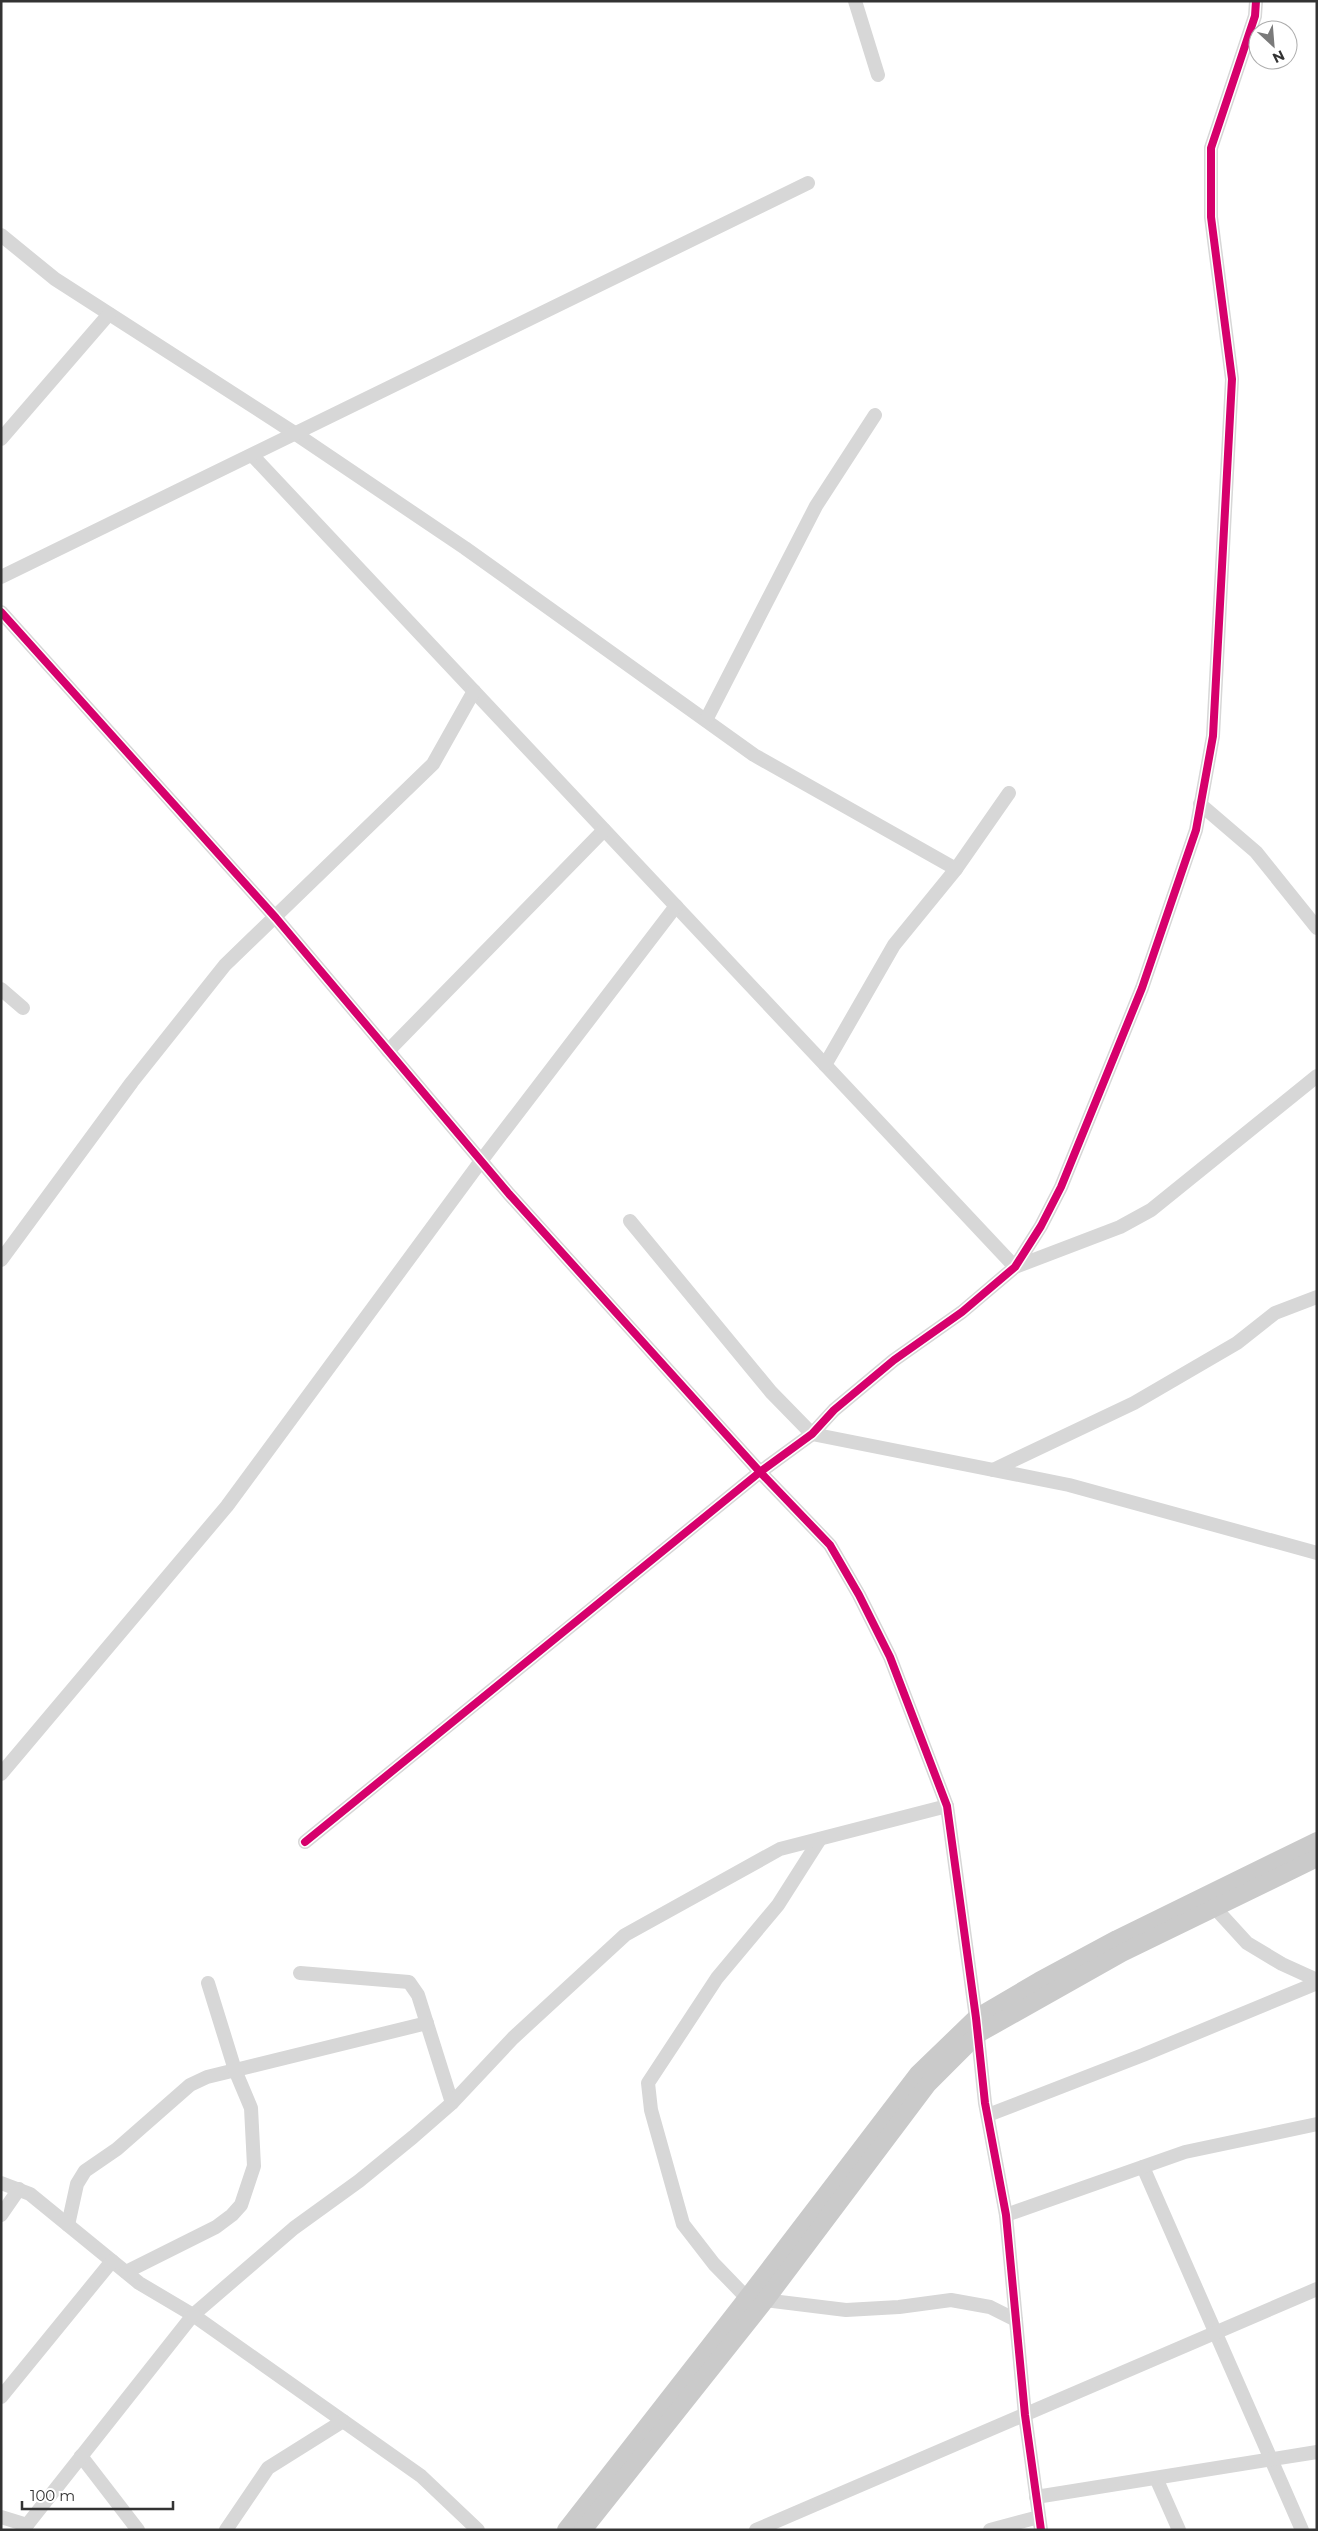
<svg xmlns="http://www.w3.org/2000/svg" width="1318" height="2531" font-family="Montserrat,sans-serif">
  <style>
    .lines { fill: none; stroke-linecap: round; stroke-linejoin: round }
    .minor { stroke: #d7d7d7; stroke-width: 14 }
    .major { stroke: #cacaca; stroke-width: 18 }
    .cycleway-casing { stroke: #fff; stroke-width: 11 }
    .cycleway { stroke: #d6006c; stroke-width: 8 }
  </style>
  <rect width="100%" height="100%" fill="#fff"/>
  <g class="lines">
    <g class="minor">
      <polyline points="855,1 878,75"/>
      <polyline points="1,235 55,279 296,434 465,548 754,755 956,869"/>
      <polyline points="1,439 109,314"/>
      <polyline points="252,455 1015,1267 1120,1227 1151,1210 1317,1076"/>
      <polyline points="1,577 808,183"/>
      <polyline points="1,612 276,918 509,1194 760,1472 830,1545 859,1595 890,1657 947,1806 976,2018 985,2103 1006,2215 1025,2415 1041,2530"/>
      <polyline points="706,720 816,506 875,415"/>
      <polyline points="1200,804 1256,852 1317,928"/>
      <polyline points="1,989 23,1008"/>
      <polyline points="388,1051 604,830"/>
      <polyline points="825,1065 894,945 956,869 1009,793"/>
      <polyline points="630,1221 771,1392 812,1434 1069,1485 1317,1553"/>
      <polyline points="1,1260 132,1082 225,965 433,764 474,691"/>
      <polyline points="993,1470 1134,1403 1237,1343 1275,1313 1317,1297"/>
      <polyline points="1,1774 227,1506 481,1161 676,906"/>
      <polyline points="820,1839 778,1905 717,1978 648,2083 651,2110 683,2224 714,2264 747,2298 846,2310 899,2307 951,2300 990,2307 1016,2320"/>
      <polyline points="305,1842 760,1472 812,1434 834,1410 894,1360 962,1312 1015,1267 1041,1226 1061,1187 1142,988 1196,830 1213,736 1232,379 1211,217 1211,148 1255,16 1256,1"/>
      <polyline points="1215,1908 1247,1943 1282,1964 1317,1980"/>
      <polyline points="300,1973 409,1982 418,1995 452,2103"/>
      <polyline points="988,2115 1143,2055 1317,1983"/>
      <polyline points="1143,2167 1302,2530"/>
      <polyline points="1,2183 30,2194 139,2283 193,2315 421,2476 478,2530"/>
      <polyline points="1,2215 19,2189"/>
      <polyline points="1006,2215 1185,2152 1317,2124"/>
      <polyline points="68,2225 77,2184 85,2171 117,2149 190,2085 207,2077 427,2023"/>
      <polyline points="126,2272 216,2227 232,2215 241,2205 254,2166 251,2108 235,2070 208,1983"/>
      <polyline points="1,2397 112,2261"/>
      <polyline points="81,2456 138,2530"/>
      <polyline points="1156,2478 1179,2530"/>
      <polyline points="1036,2497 1317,2452"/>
      <polyline points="1,2517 27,2525"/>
      <polyline points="23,2530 193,2315 294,2228 359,2181 413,2137 452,2103 513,2038 625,1935 780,1849 947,1806"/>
      <polyline points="226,2530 268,2468 343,2421"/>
      <polyline points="756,2530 1317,2289"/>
      <polyline points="990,2530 1039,2517"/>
    </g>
    <g class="major">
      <polyline points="566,2530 747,2298 918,2074 976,2018 1039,1981 1117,1939 1317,1841"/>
      <polyline points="583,2530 764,2302 927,2085 978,2034 1122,1953 1317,1858"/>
    </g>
    <g class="cycleway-casing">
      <g id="cycleway">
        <polyline points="1,612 276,918 509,1194 760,1472 830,1545 859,1595 890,1657 947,1806 976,2018 985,2103 1006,2215 1025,2415 1041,2530"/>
        <polyline points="305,1842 760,1472 812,1434 834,1410 894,1360 962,1312 1015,1267 1041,1226 1061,1187 1142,988 1196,830 1213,736 1232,379 1211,217 1211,148 1255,16 1256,1"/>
      </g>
    </g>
    <use href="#cycleway" class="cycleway"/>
  </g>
  <rect width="1318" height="2531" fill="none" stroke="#333333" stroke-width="5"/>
  <g transform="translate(1273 45) rotate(154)"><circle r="24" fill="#ffffff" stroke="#adadad"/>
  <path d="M0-4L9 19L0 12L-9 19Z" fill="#7a7a7a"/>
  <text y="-8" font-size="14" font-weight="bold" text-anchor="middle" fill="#333333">N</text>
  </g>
  <path d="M22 2501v8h151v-8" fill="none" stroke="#333333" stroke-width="2.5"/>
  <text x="30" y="2501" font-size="15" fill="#333333" stroke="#ffffff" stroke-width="4" paint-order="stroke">100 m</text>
</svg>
